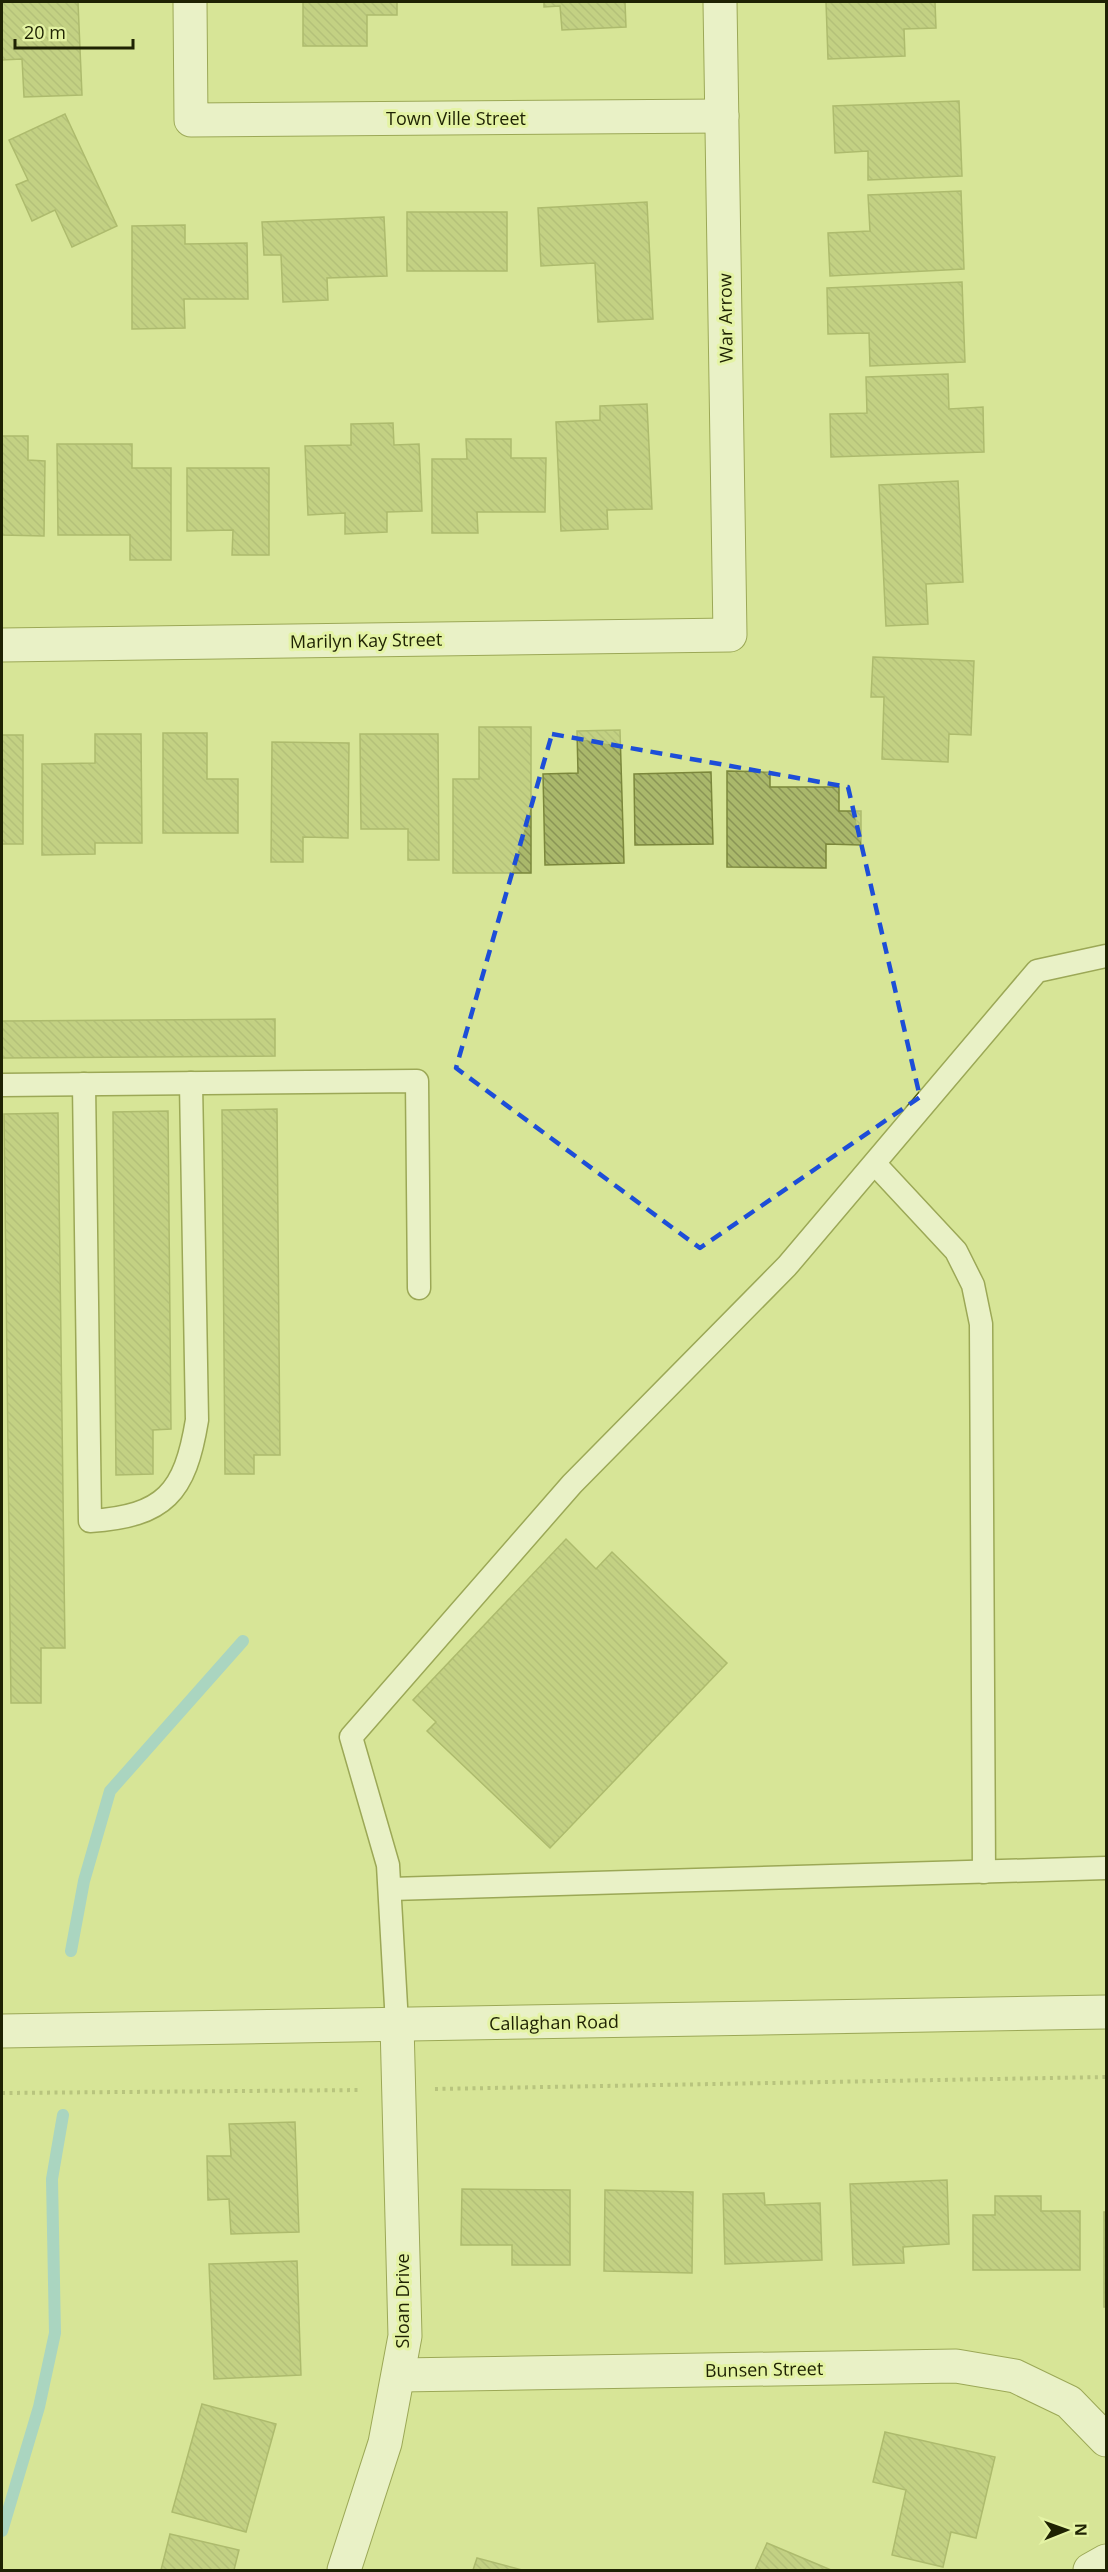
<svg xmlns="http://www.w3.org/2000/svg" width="1108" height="2572" font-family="'Open Sans',sans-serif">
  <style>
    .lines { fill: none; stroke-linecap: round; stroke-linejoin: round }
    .stream { stroke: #73c1f1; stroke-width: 12 }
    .building { fill: url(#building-back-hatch); stroke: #7b873b; stroke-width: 1.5 }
    .service-casing { stroke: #545e08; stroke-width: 25 }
    .minor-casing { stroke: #545e08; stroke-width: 35 }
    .secondary-casing { stroke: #545e08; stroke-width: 35 }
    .path { stroke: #929c5f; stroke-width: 4; stroke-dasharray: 3 4.5; stroke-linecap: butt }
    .service { stroke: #fff; stroke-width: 22 }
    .minor { stroke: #fff; stroke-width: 33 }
    .secondary { stroke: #fff; stroke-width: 33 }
    .marked { fill: none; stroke: #1d4ed8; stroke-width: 4.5; stroke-dasharray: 12 8; stroke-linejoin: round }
    .labels { text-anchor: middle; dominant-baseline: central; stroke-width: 6; stroke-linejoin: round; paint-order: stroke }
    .street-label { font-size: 18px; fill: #1e2203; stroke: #e4f3a4 }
  </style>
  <defs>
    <pattern id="building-back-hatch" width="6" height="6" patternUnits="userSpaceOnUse" patternTransform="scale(1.5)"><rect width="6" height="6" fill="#aab86b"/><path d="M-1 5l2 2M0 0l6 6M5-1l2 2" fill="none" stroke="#8a9556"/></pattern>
  </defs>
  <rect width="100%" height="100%" fill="#d7e597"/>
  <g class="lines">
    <g class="stream">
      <polyline points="71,1951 84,1881 110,1791 243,1641"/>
      <polyline points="2,2531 39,2407 55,2333 52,2179 63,2115"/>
    </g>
  </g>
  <g class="building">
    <polygon points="2,2 78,2 82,95 24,97 22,59 2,60"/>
    <polygon points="303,2 397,2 397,15 367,15 367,46 303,46"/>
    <polygon points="544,2 625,2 626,27 562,30 560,6 544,7"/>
    <polygon points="826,2 935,2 936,28 904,29 905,56 828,59"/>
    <polygon points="959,101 962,176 868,180 868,151 835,153 833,106"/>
    <polygon points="65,114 117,226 72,247 55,210 32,221 16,185 28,180 9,140"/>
    <polygon points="961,191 964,269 830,276 828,233 870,231 868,195"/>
    <polygon points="647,202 653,319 598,322 595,263 541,266 538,208"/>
    <rect x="407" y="212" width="100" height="59"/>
    <polygon points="384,217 387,276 327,278 328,300 283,302 281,255 264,255 262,222"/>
    <polygon points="185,225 185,244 247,243 248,299 184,299 185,328 132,329 132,226"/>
    <polygon points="962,282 965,362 870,366 869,333 828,334 827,288"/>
    <polygon points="948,374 949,409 983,407 984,452 831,457 830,414 867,413 866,377"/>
    <polygon points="647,404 652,509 607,510 608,529 561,531 556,422 600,420 600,406"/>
    <polygon points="393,423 394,445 419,444 422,511 387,512 387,532 345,534 345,513 308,515 305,446 351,445 351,424"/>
    <polygon points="2,436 28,436 28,460 45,461 44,536 2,535"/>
    <polygon points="466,439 511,439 511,458 546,458 545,512 477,512 478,533 432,533 432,459 467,459"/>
    <polygon points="57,444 132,444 132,468 171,468 171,560 130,560 130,535 58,535"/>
    <polygon points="187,468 269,468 269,555 232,555 233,530 187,531"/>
    <polygon points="958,481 963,582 926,584 928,624 886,626 879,485"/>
    <polygon points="873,657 974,661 971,735 949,734 948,762 882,759 884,697 871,697"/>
    <polygon points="479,727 531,727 531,873 453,873 453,779 479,779"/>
    <polygon points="620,730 624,863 545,865 543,774 578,773 577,731"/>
    <polygon points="163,733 207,733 207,779 238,779 238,833 163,833"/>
    <polygon points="95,734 141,734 142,843 95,843 95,854 42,855 42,764 95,763"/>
    <polygon points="360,734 438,734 439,860 408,860 408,829 361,829"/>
    <rect x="2" y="735" width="21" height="109"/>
    <polygon points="272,742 349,743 348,838 303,837 303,862 271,862"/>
    <polygon points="727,771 770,772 770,787 839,787 839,811 861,811 861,845 826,844 826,868 727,867"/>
    <polygon points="711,772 713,844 635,845 634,774"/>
    <polygon points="275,1019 275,1056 2,1058 2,1021"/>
    <polygon points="277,1109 280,1455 254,1455 254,1474 225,1474 222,1110"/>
    <polygon points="168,1111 171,1429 153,1430 153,1474 116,1475 113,1112"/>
    <polygon points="58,1113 65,1648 41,1648 41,1703 11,1703 4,1114"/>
    <polygon points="566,1539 596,1569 612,1552 727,1663 550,1848 427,1731 436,1722 413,1700"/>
    <polygon points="295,2122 299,2232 231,2234 229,2199 208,2200 207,2156 231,2156 229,2124"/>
    <polygon points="947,2180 949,2244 903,2247 904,2263 853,2265 850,2184"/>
    <polygon points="462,2189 570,2190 570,2265 512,2265 512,2245 461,2245"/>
    <polygon points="605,2190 693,2192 692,2273 604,2271"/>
    <polygon points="764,2193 765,2205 820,2203 822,2260 725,2264 723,2194"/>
    <polygon points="995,2196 1041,2196 1041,2211 1080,2211 1080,2270 973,2270 973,2215 995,2215"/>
    <rect x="1104" y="2212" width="2" height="95"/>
    <polygon points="297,2261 301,2375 214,2379 209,2264"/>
    <polygon points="202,2404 276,2424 246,2532 172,2512"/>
    <polygon points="885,2432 995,2457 976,2538 951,2532 943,2567 892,2555 906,2490 873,2482"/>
    <polygon points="170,2534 239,2550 234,2570 161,2570"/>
    <polygon points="767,2543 831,2570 755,2570"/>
    <polygon points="477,2558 522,2570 473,2570"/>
  </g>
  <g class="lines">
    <g class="service-casing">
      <g id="service">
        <path d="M84,1084L90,1521C165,1516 185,1493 197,1420L191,1083"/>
        <polyline points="2,1085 417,1081 419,1288"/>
        <polyline points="875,1164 956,1251 973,1285 981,1324 984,1872"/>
        <polyline points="391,1889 1106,1868"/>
        <polyline points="397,2024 388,1865 351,1737 572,1484 787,1266 1037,971 1106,956"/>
      </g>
    </g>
    <g class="minor-casing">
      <g id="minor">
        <polyline points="190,2 191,120 722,116"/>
        <polyline points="2,645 730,635 720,2"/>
        <polyline points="400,2375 956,2366 1015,2376 1069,2402 1106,2440"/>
        <polyline points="344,2570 385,2443 405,2336 397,2024"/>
        <polyline points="1090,2570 1106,2561"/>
      </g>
    </g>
    <g class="secondary-casing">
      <polyline id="secondary" points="2,2031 1106,2012"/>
    </g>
    <g class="path">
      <polyline points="435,2089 1106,2077"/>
      <polyline points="2,2093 362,2090"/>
    </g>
    <use href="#service" class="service"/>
    <use href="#minor" class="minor"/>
    <use href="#secondary" class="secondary"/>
  </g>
  <path d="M0 0H1108V2572H0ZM552,734L848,787L920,1097L700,1248L456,1068Z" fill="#d7e597" fill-opacity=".55" fill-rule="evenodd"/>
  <path class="marked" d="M552,734L848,787L920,1097L700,1248L456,1068Z"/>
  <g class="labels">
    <g class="street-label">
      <text x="456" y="118">Town Ville Street</text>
      <text transform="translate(725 318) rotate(-91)">War Arrow</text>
      <text transform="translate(366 640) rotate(-1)">Marilyn Kay Street</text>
      <text transform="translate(554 2022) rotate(-1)">Callaghan Road</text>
      <text transform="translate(402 2301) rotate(-90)">Sloan Drive</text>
      <text transform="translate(764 2369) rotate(-1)">Bunsen Street</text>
    </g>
  </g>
  <rect width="1108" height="2572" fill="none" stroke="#1e2203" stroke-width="6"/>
  <g transform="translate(1066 2530) rotate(89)" stroke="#e4f3a4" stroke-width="4.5" paint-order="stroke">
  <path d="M0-4.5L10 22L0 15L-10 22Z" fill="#1e2203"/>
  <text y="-9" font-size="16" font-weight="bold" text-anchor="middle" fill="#1e2203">N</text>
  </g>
  <path d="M15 39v9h118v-9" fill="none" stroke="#1e2203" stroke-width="3"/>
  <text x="24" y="39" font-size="18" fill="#1e2203" stroke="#e4f3a4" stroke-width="4.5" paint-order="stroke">20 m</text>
</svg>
